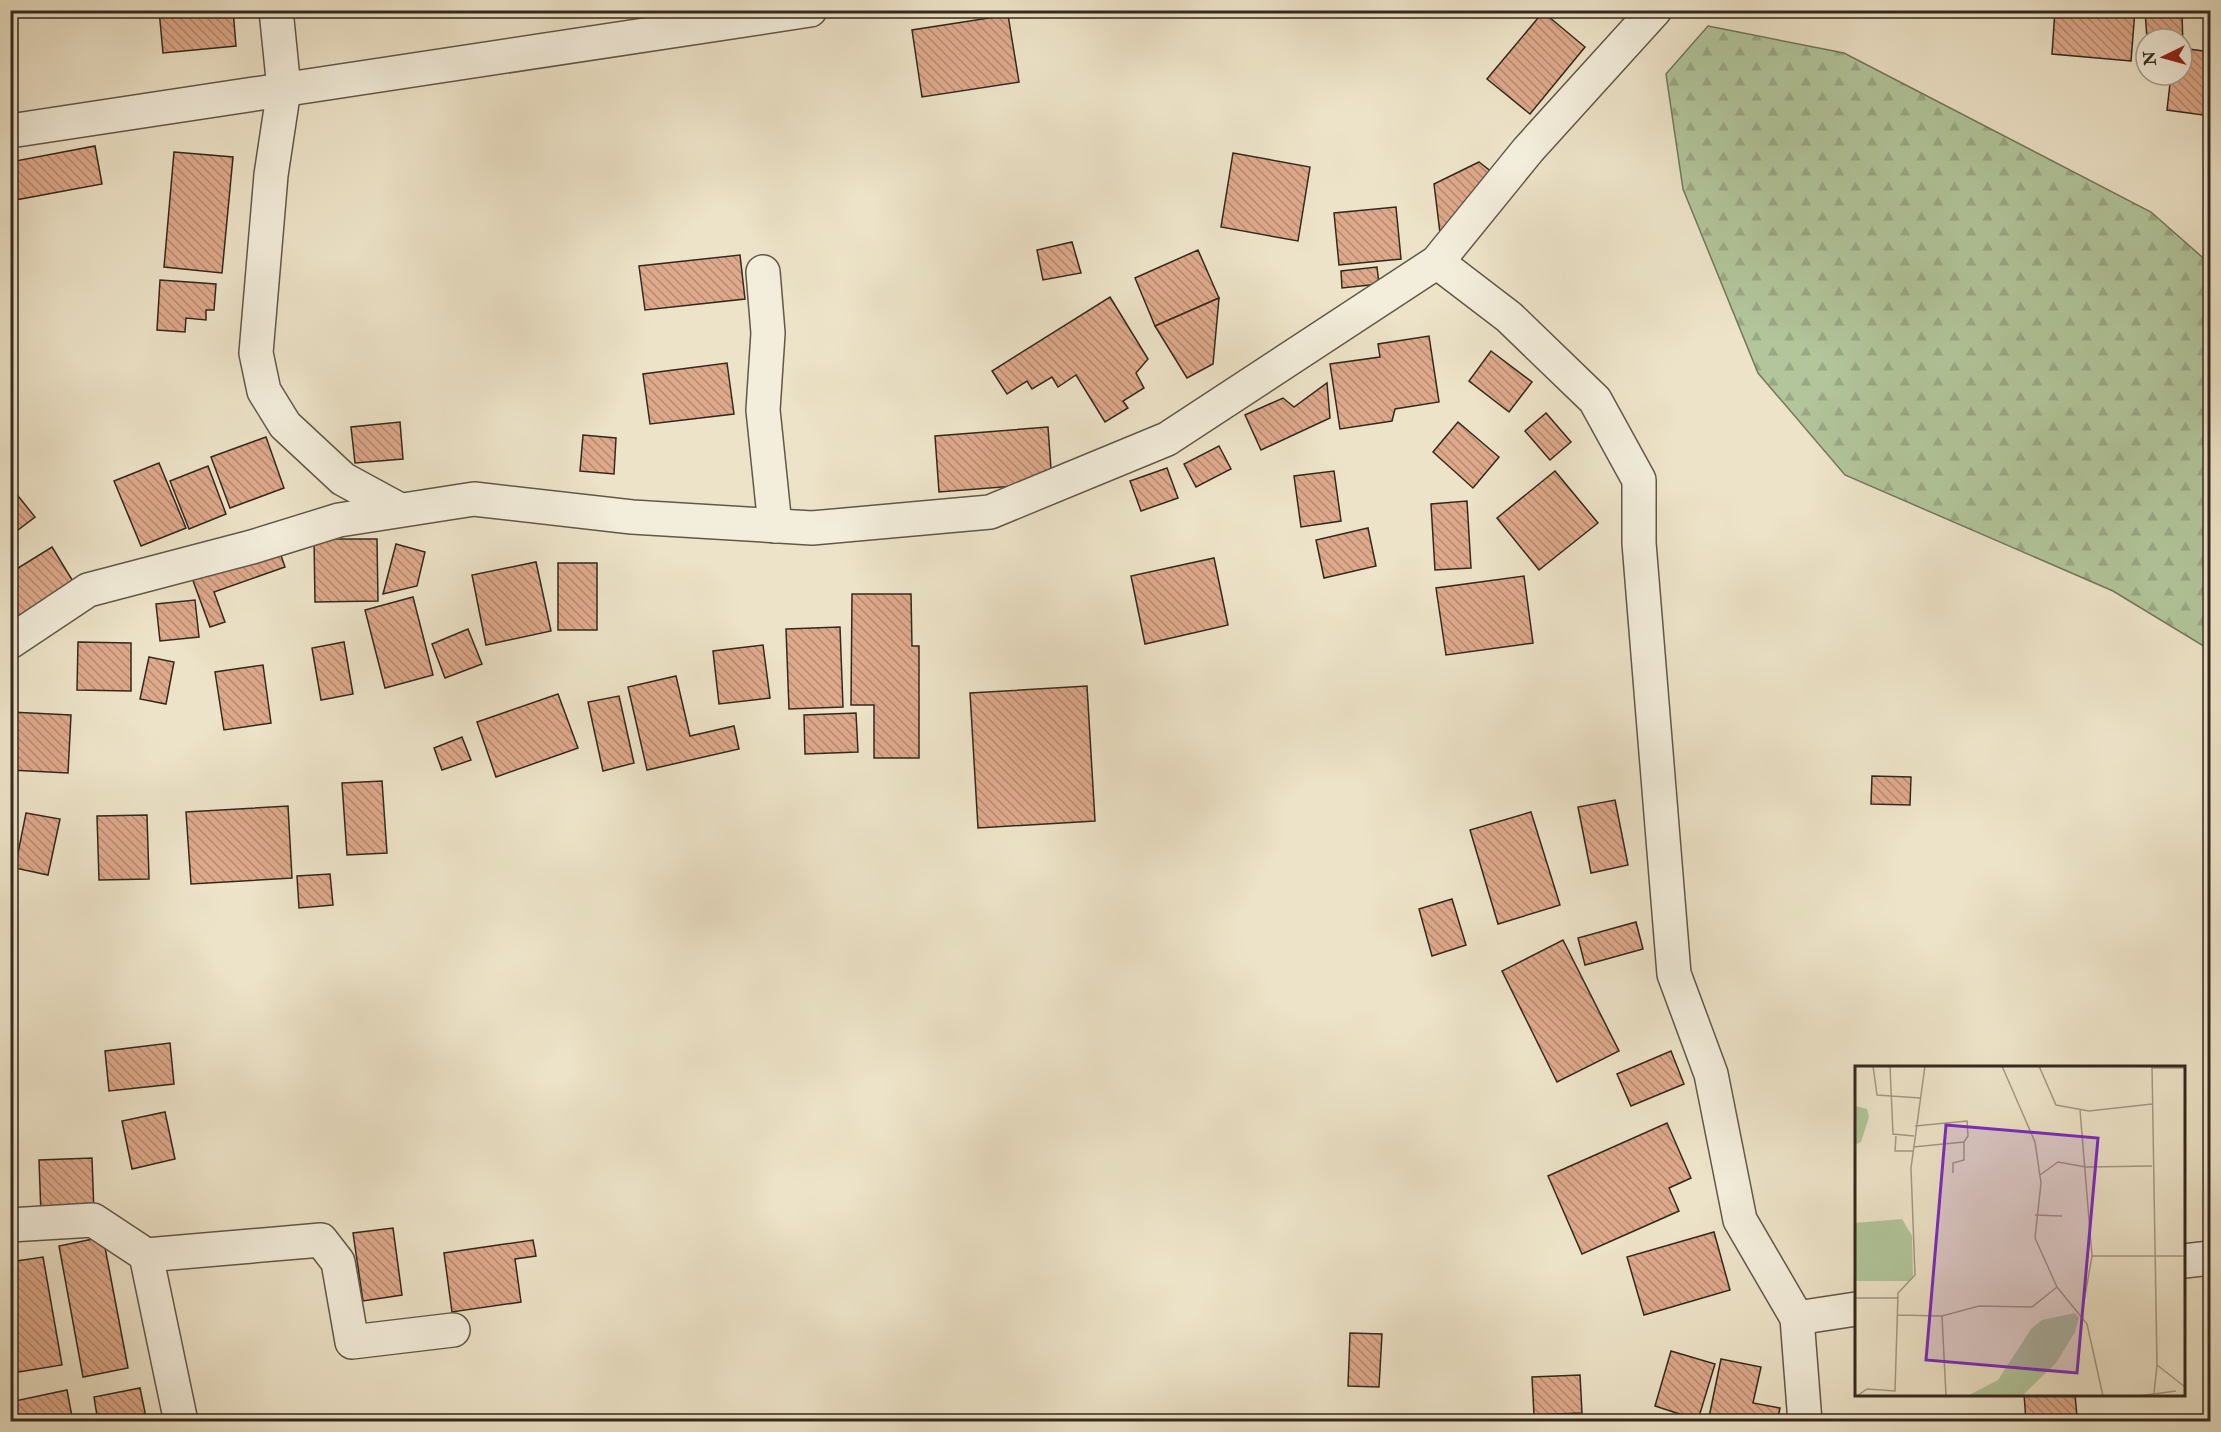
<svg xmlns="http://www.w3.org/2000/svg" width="2221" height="1432" font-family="'IM FELL Double Pica',serif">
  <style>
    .forest { fill: url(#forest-firs); stroke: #73775c; stroke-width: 1.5 }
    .building { fill: url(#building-back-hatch); stroke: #34291d; stroke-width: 1.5 }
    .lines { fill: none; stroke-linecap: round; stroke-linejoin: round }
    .street-casing { stroke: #625848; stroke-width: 36 }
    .street { stroke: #f3eddb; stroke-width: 33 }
    .inset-road { fill: none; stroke: #a39984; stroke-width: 1.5 }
    .view { fill: #7b2cbf; fill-opacity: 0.15; stroke: #7b2cbf; stroke-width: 3 }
    .inset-edge { fill: none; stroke: #34291d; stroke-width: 3 }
  </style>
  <defs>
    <pattern id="forest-firs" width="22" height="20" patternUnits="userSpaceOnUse" patternTransform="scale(1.5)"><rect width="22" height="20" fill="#b2c59b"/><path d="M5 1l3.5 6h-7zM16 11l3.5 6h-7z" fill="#9aa985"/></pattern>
    <pattern id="building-back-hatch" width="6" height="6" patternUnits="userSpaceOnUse" patternTransform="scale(1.5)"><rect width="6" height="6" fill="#dea98b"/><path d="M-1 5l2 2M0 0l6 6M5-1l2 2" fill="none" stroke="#b58a71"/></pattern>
  </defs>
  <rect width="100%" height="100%" fill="#ede3c8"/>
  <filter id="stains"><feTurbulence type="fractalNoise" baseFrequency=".00333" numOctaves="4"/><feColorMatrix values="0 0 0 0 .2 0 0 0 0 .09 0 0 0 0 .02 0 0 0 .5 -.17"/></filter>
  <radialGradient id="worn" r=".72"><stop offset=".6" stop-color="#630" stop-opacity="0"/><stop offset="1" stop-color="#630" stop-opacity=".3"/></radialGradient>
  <polygon class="forest" points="1708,26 1844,53 2151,212 2210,264 2210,650 2113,591 1845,475 1758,373 1683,189 1666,74"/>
  <g class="building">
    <polygon points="159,10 233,10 236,46 163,53"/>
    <polygon points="2055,10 2135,10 2131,61 2052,54"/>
    <polygon points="2145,10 2202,10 2202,12 2182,13 2183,48 2182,39 2147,39"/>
    <polygon points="1543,12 1585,47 1530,114 1487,79"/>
    <polygon points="1008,15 1019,82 922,97 912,30"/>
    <polygon points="2182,48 2210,52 2210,116 2167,110 2171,75 2182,75"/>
    <polygon points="95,146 102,184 10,201 10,162"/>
    <polygon points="174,152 233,157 222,273 164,267"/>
    <polygon points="1233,153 1310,167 1298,241 1221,227"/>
    <polygon points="1479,162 1493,173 1441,241 1434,184"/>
    <polygon points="1396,207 1401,259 1339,265 1334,213"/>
    <polygon points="1072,242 1081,273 1043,280 1037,250"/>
    <polygon points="1198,250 1219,298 1155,326 1135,278"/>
    <polygon points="740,255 745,299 645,310 639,266"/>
    <polygon points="1377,267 1379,284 1342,288 1341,271"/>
    <polygon points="160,280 216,284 214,310 206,310 206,320 186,318 185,332 157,330"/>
    <polygon points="1110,297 1148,359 1136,373 1144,388 1123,401 1128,408 1105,422 1076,375 1058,387 1052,377 1032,389 1027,381 1007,394 992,371"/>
    <polygon points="1219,298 1213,364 1187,378 1155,326"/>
    <polygon points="1429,336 1439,402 1395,409 1392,421 1340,429 1330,364 1380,357 1378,344"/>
    <polygon points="1491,351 1532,382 1509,412 1469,381"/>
    <polygon points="727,363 734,414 650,424 643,374"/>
    <polygon points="1327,383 1330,418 1261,450 1245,415 1283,398 1294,407"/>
    <polygon points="1546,413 1571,442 1550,460 1525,431"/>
    <polygon points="400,422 403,459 355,463 351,427"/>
    <polygon points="1458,422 1499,457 1473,488 1433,452"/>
    <polygon points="1048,427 1052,483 939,492 935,436"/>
    <polygon points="583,435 616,438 614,474 580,471"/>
    <polygon points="266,437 284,488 230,508 211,457"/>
    <polygon points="1219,446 1231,469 1196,487 1184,464"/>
    <polygon points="159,463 186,528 141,546 114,481"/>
    <polygon points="208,466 226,514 189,529 170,481"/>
    <polygon points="1167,468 1178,498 1141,511 1130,481"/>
    <polygon points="1334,471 1341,521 1301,527 1294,476"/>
    <polygon points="1555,471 1598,523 1539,570 1497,518"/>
    <polygon points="10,486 35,517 10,536"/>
    <polygon points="1467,501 1471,568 1435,570 1431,504"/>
    <polygon points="1368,528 1376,566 1324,578 1316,540"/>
    <polygon points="314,539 377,539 378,601 315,602"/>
    <polygon points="396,544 425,552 417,586 383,594"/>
    <polygon points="52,547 74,583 10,623 10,573"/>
    <polygon points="278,547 285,567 214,592 225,622 210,627 192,578"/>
    <polygon points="1214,558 1228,625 1145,644 1131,576"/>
    <polygon points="536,562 551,631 486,645 472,575"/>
    <rect x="558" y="563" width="39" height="67"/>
    <polygon points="1524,576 1533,643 1446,655 1436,588"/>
    <polygon points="852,594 911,594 912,646 919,646 919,758 874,758 874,705 851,705"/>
    <polygon points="413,597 433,675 385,688 365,610"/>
    <polygon points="195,600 199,637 160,641 156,604"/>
    <polygon points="840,627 843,707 789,709 786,629"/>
    <polygon points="468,629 482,664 445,678 432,644"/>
    <polygon points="78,642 131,643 131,691 77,690"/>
    <polygon points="344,642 353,694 321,700 312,648"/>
    <polygon points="763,645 770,698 719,704 713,651"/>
    <polygon points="149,657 174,662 166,704 140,699"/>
    <polygon points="263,665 271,723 224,730 215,672"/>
    <polygon points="676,676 690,736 734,726 739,749 647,770 628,687"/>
    <polygon points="1087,686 1095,821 978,828 970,693"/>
    <polygon points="558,694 578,748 496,777 477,722"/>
    <polygon points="619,696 634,763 603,771 588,702"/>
    <polygon points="10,712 71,715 68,773 10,770"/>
    <polygon points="856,713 858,752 805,754 804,715"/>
    <polygon points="462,737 471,760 442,770 434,748"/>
    <polygon points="1872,776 1911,777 1910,805 1871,804"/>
    <polygon points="382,781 387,853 347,855 342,783"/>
    <polygon points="1615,800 1628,865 1591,873 1578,807"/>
    <polygon points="288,806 292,878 191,884 186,812"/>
    <polygon points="1531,812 1560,905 1498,924 1470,830"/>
    <polygon points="26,813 60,819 48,875 15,868"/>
    <polygon points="147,815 149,879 99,880 97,816"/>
    <polygon points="330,874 333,905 299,908 297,876"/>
    <polygon points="1452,899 1466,945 1432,956 1419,909"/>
    <polygon points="1636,922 1643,949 1585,965 1578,938"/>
    <polygon points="1563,940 1619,1051 1557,1082 1502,971"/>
    <polygon points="170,1043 174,1084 109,1091 105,1051"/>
    <polygon points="1671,1051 1684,1084 1631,1106 1617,1074"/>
    <polygon points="165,1112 175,1159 132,1169 122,1121"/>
    <polygon points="1667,1123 1691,1178 1669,1188 1679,1211 1582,1254 1548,1176"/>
    <polygon points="92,1158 94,1214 41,1215 39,1160"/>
    <polygon points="393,1228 402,1295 363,1301 353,1233"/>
    <polygon points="1714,1232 1730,1290 1644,1315 1627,1257"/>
    <polygon points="103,1237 128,1368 83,1377 59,1246"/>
    <polygon points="533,1240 536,1256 515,1259 521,1302 452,1312 444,1253"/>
    <polygon points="43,1257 62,1365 12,1373 10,1262"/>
    <polygon points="1350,1333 1382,1334 1379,1387 1348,1386"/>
    <polygon points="1671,1351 1715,1364 1698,1420 1655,1406"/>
    <polygon points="1721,1359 1761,1367 1753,1403 1780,1408 1777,1422 1708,1422"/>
    <polygon points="1580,1375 1582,1413 1534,1415 1532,1377"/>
    <polygon points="140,1388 147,1422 98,1422 94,1397"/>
    <polygon points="67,1390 73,1422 50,1422 49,1419 35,1422 14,1422 10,1402"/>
    <polygon points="2024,1394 2075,1394 2077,1417 2026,1421"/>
  </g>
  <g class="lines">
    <g class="street-casing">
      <g id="street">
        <polyline points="276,10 284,89 271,175 256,353 264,391 285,425 343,479 400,510"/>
        <polyline points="10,131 810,10"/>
        <polyline points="1437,262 1509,317 1595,400 1639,480 1639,543 1674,974 1711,1074 1740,1220 1797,1318 1805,1422"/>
        <polyline points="763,272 768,333 763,410 775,526"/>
        <polyline points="10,642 88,590 252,547 339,520 474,499 632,517 812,528 990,512 1167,439 1437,262 1528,150 1655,10"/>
        <polyline points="10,1225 93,1220 146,1255 181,1422"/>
        <polyline points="146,1255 321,1240 338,1262 352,1342 453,1330"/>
        <polyline points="2184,1261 2210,1258"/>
        <polyline points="1797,1318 1856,1309"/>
      </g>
    </g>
    <use href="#street" class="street"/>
  </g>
  <g transform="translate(1855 1066)">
    <rect width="330" height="330" fill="#ede3c8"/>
    <path d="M0,33L1,40L12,43L14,51L6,76L0,79ZM220,247L224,252L220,266L201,297L167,330H112L143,314L176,263L187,254Z" fill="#b2c59b"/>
    <path d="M47,153L57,170L58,210L54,215H0V157Z" fill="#b2c59b"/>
    <path class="inset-road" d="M18,0L22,29L65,32M35,0L38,68L59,70M147,0L180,76L186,117L180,172L202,221L232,258L248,330M184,0L201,39L234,45L297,38M297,0L302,299L299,327M297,2H330M225,44L237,190L227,247M41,70L40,85H58M58,81L109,76L113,70L112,55L60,60M98,107V97L109,94V76M185,109L203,96L231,101L297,100M180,149L207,150M237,190H330M0,232H43M42,249L87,250L124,240L177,241L202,221M87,250L91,330M302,299L330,321M2,330L12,323L40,325L43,227L60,209L56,102L70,0M283,330L321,325"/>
    <path class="view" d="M91,59L243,72L222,307L71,294Z"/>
    <rect width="330" height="330" class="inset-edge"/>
  </g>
  <rect width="2221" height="1432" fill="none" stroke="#ede3c8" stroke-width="36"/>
  <rect x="12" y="12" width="2197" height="1408" fill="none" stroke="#34291d" stroke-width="3"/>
  <rect x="18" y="18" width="2185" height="1396" fill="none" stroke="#34291d" stroke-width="1.5"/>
  <g transform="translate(2164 57) rotate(265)"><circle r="28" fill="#f3eddb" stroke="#a79f8f" stroke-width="1.5"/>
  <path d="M0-4.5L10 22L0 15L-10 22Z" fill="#8f2418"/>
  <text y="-9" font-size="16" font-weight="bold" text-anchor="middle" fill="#34291d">N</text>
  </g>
  <rect width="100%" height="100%" filter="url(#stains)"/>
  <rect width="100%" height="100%" fill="url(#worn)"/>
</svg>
